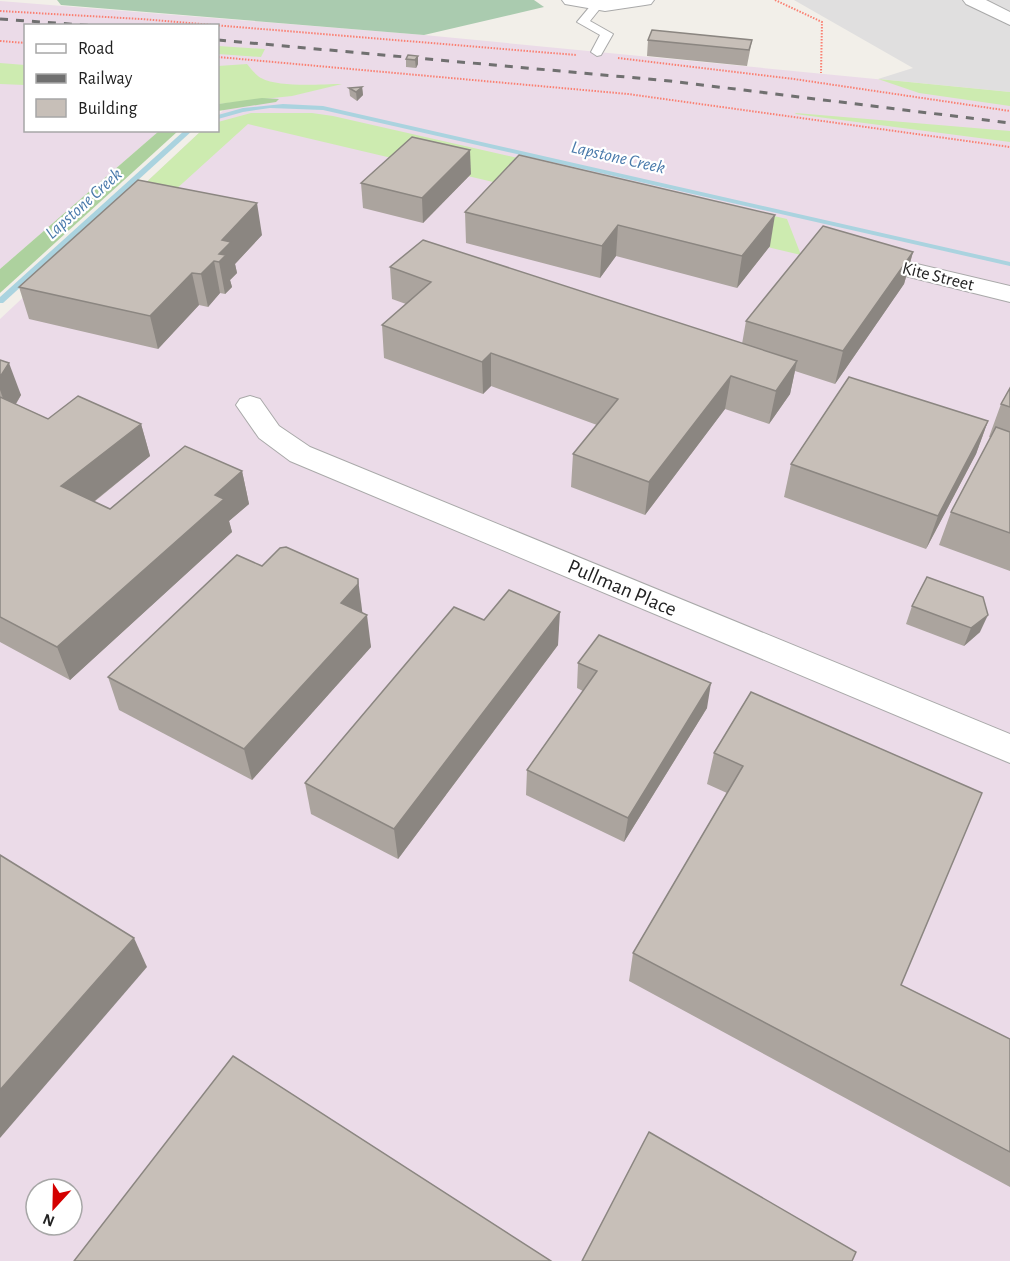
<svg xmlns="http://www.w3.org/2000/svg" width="1010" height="1261" font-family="'Alegreya Sans',sans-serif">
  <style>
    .residential { fill: #e0dfdf }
    .industrial { fill: #ebdbe8; fill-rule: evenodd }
    .grass { fill: #cdebb0 }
    .forest { fill: #add19e }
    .cemetery { fill: #aacbaf }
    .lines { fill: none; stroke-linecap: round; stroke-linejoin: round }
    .stream { fill: #aad3df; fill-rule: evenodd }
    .service-casing { stroke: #a9a9a9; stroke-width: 2 }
    .minor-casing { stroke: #a9a9a9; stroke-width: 2 }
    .path { stroke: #fa8072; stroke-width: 2; stroke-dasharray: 1.5 1.5; stroke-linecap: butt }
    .service { fill: #fff; fill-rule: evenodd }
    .minor { fill: #fff; fill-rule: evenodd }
    .rail { stroke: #707070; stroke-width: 3; stroke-dasharray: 8 8; stroke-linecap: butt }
    .wall { fill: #aba49e }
    .shaded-wall { fill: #8b8681 }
    .building { fill: #c7bfb8; stroke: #8b8681; stroke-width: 1.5 }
    .labels { text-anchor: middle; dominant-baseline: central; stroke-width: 4.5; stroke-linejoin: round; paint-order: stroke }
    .far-water-label { font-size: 18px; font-style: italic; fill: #4a7aab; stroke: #fff }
    .far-street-label { font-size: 18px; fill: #222; stroke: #fff }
    .street-label { font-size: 21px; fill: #222; stroke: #fff }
  </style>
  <rect width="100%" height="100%" fill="#f2efe9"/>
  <polygon class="residential" points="794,0 1010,0 1010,92 878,79 913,68"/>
  <path class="industrial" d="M0,1L424,35L1010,92V1261H0V319L201,131L218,130V115L248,87L218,82V26H26V130L159,131L0,269ZM36,1189H72V1225H36Z"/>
  <g class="grass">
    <polygon points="218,46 265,49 261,57 218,54"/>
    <polygon points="0,63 25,65 25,85 0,84"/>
    <path d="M247,64C251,69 256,75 261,78C280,88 320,84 342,84L292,96L218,104V66Z"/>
    <polygon points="878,79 1010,92 1010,106 919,93"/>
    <polygon points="251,113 312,113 333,116 787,219 801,255 248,124 163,201 138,190 201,131 218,130 218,122"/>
    <polygon points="796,113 1010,131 1010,142 795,114"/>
  </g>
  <g class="forest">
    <polygon points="262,98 279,99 276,102 218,111 218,104"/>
    <polygon points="159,131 178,131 0,293 0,269"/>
  </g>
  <polygon class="cemetery" points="57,0 534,0 544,7 424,35 61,5"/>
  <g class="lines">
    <g class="stream">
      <polygon points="283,104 323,106 1010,262 1010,266 323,110 270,108 243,112 218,119 218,115 243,108"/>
      <polygon points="185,130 193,130 3,303 0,303 0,297"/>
    </g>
    <g class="service-casing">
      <polygon id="service" points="596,3 602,6 590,21 613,34 601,55 597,56 591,52 600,35 577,22 592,4"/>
    </g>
    <g class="minor-casing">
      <g id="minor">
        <polygon points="562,0 654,0 651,4 645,5 605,11 565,4"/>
        <polygon points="963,0 986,0 1010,12 1010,25 966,4"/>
        <polygon points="866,252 1010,286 1010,302 857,264 854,259 857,254"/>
        <polygon points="250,396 260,399 279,426 310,447 1010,734 1010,763 290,461 259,438 236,405 240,399"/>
      </g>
    </g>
    <g class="path">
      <polyline points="775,0 822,22 821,73"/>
      <polyline points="0,11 141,19 576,55"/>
      <polyline points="0,41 26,43"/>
      <polyline points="218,57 628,94 1010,147"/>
      <polyline points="618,58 794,79 1010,111"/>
    </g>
    <use href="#service" class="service"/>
    <use href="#minor" class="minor"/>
    <g class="rail">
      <polyline points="0,19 97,26"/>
      <polyline points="218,40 670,81 1010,123"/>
    </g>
  </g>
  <g class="wall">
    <polygon points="648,40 752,40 747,66 647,56"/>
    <polygon points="418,56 418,64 416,68 406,67 406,59"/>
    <polygon points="362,87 363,95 357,101 350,96 349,88"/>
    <polygon points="519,155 770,246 737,288 616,256 600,278 466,243 465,212"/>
    <polygon points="471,174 423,223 363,208 361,183"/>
    <polygon points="262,235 235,264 237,273 230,280 232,287 225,294 220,293 208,307 199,305 158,349 29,319 19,287"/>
    <polygon points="913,252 904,284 835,384 795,371 790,394 769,424 725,409 645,515 571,487 573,454 597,425 491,386 483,394 384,358 382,325 406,304 392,299 390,267 742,344 746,321"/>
    <polygon points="0,360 21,395 16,404 48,419 141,424 150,456 94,502 110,509 242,471 249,504 229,521 232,532 70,680 0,642"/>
    <polygon points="1010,388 1010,571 939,545 951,512 991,437 989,437 1001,404"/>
    <polygon points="988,421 976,454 926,549 784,497 791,464"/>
    <polygon points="927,577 980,632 964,646 906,624 912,606"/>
    <polygon points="362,612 371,647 252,780 119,710 108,677"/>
    <polygon points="484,620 558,645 398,859 311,814 305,783"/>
    <polygon points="578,663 707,708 624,842 526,795 527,770 583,691 577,688"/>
    <polygon points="751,692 901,985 1010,1039 1010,1187 629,981 633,953 727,793 707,784 714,753"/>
  </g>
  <g class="shaded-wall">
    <polygon points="418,56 418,64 416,68 415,60"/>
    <polygon points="362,87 363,95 357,101 356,92"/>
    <polygon points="470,150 471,174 423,223 422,198"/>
    <polygon points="257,203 262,235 235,264 237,273 230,280 232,287 225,294 219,262 219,254 222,240"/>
    <polygon points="775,215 770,246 737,288 742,256"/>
    <polygon points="618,225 616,256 600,278 602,246"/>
    <polygon points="913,252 904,284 835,384 843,351"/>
    <polygon points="214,261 220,293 208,307 201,274"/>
    <polygon points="192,273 199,305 158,349 150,316"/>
    <polygon points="491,353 491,386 483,394 482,362"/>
    <polygon points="797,361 790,394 769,424 776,391"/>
    <polygon points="9,363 21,395 9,415 0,390 0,377"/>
    <polygon points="731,376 725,409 645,515 649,482"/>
    <polygon points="988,421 976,454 926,549 938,516"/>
    <polygon points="141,424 150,456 72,519 61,486"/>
    <polygon points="242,471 249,504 229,521 232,532 70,680 57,647 215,495"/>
    <polygon points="358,579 363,617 341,603"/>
    <polygon points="560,612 558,645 398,859 394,829"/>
    <polygon points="367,615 371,647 252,780 244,749"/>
    <polygon points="988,615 980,632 964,646 971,628"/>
    <polygon points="711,683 707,708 624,842 628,818"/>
    <polygon points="134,938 147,967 0,1138 0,1090"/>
  </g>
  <g class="building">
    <polygon points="652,30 752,40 749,50 648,40"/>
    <polygon points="408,55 418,56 415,60 406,59"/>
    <polygon points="362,87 356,92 349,88"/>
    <polygon points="412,137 470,150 422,198 361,183"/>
    <polygon points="519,155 775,215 742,256 618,225 602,246 465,212"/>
    <polygon points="138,180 257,203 222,240 231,242 219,254 226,255 219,262 214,261 201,274 192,273 150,316 19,287"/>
    <polygon points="823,226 913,252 843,351 746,321"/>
    <polygon points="423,240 797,361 776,391 731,376 649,482 573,454 618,399 491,353 482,362 382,325 431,282 390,267"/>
    <polygon points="0,360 9,363 0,377"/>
    <polygon points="849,377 988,421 938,516 791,464"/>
    <polygon points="1010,388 1010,407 1001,404"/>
    <polygon points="78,396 141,424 61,486 110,509 185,446 242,471 215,495 224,499 57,647 0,617 0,397 48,419"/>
    <polygon points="996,427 1010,432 1010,533 951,512"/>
    <polygon points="286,547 358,579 358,584 341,603 367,615 244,749 108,677 237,555 262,566 280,548"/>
    <polygon points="927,577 983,597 988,615 971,628 912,606"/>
    <polygon points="509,590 560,612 394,829 305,783 454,607 484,620"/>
    <polygon points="599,635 711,683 628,818 527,770 597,671 578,663"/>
    <polygon points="751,692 982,793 901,985 1010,1039 1010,1152 633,953 743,766 714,753"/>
    <polygon points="0,855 134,938 0,1090"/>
    <polygon points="233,1056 551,1261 74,1261"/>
    <polygon points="649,1132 856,1252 852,1261 582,1261"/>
  </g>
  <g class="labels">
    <g class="far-water-label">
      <text transform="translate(618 158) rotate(13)">Lapstone Creek</text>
      <text transform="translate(84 204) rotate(-42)">Lapstone Creek</text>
    </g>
    <g class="far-street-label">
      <text transform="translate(938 277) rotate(14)">Kite Street</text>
    </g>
    <g class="street-label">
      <text transform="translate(622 588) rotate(23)">Pullman Place</text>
    </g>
  </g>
  <rect x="24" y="24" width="195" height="108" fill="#ffffff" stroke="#a7a7a7" stroke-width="1.5"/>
  <rect x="36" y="44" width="30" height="9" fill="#ffffff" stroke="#a7a7a7" stroke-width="1.5"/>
  <text x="78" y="54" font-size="18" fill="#222222">Road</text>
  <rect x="36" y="74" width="30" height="9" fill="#707070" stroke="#a7a7a7" stroke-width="1.5"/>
  <text x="78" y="84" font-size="18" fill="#222222">Railway</text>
  <rect x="36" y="99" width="30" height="18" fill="#c7bfb8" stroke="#a7a7a7" stroke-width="1.5"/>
  <text x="78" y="114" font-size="18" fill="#222222">Building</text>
  <g transform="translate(54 1207) rotate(202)"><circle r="28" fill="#ffffff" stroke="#a7a7a7" stroke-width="1.5"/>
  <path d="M0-4.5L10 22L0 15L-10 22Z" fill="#d40000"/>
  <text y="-9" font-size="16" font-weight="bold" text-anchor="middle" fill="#222222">N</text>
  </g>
</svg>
